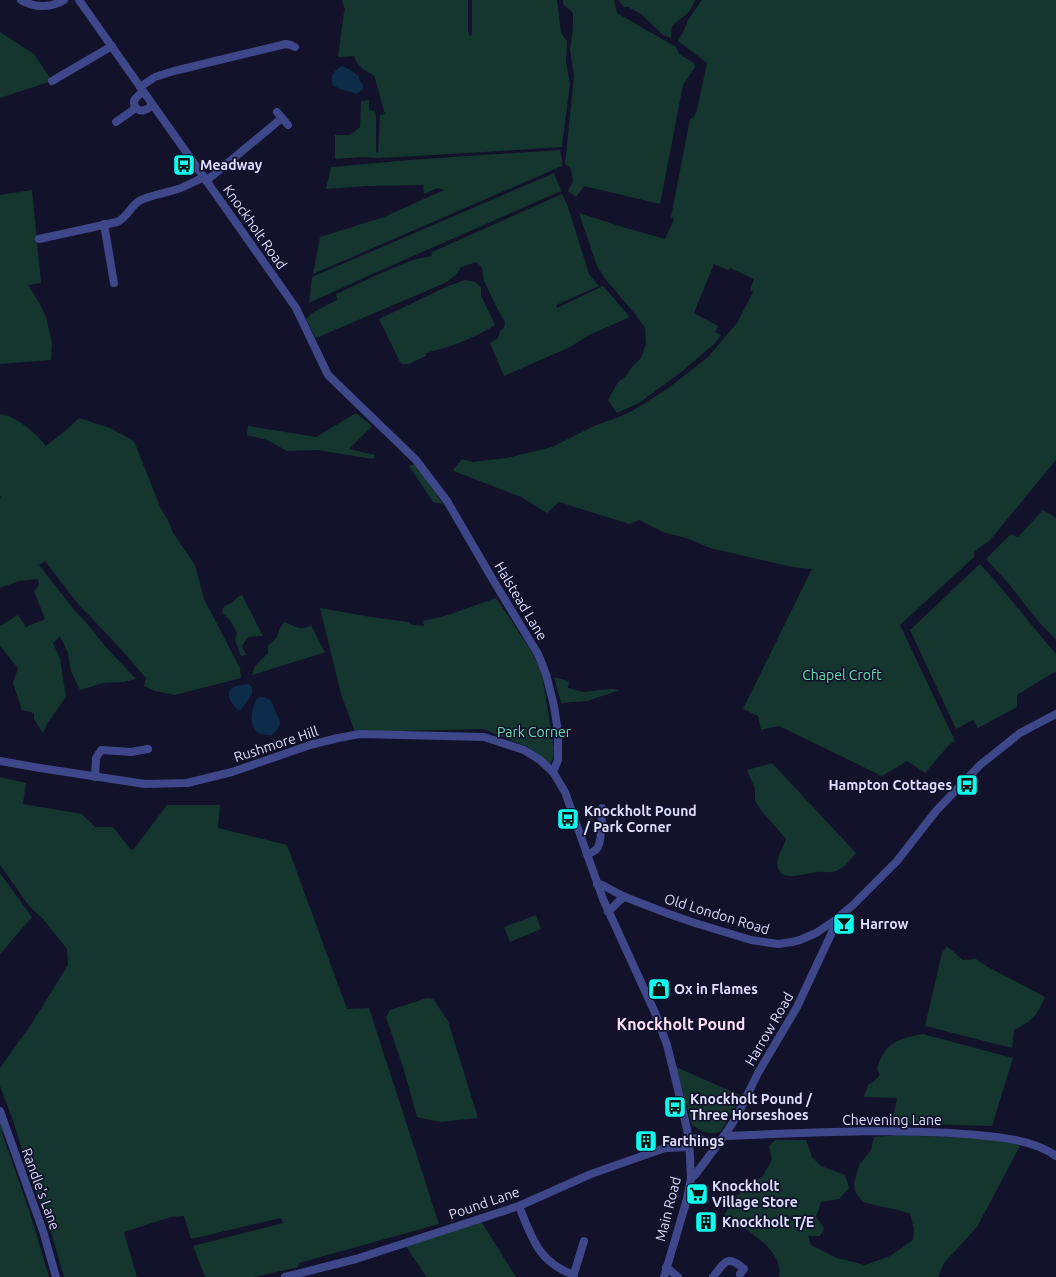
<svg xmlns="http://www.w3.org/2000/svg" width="1056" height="1277" font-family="Ubuntu,sans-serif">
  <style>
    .green { fill: #15352f }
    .water { fill: #0c2c4a }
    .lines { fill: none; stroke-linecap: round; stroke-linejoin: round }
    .minor { stroke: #3e4789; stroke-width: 8 }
    .labels { text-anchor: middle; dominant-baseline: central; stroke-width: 3.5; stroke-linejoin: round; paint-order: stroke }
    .poi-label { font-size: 14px; font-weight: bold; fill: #dddefe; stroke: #12122b; text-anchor: start }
    .street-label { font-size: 14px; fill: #dddefe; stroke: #12122b }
    .park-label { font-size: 14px; fill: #68dfaf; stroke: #12122b }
    .quarter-label { font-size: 16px; font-weight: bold; fill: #fedff8; stroke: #12122b }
  </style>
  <rect width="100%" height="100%" fill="#12122b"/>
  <g class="green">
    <path d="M342,0H468V32L470,37L472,34V0H557L561,33L567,41L566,62L570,84L562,147L469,153L378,158L362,157L335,159V135H350L360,127L361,101L369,100V110L375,111L376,116V152L378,153L380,115L385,114L374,75C364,70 358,68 354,56L338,57L344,12L345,10Z"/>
    <polygon points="563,0 614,0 617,13 676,47 679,54 694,63 695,67 683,85 660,204 584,186 576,197 568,191 573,181 571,169 565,164 574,76 570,49 573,29 573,13 563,4"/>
    <path d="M618,0H695C689,17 683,15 672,26L671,38L663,35L641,14L630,8V7H624Z"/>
    <polygon points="702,0 1056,0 1056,460 990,540 974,552 974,557 900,625 955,741 949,745 925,773 907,761 882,776 779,726 761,730 758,716 743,709 812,569 792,567 710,548 689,539 663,532 639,520 629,524 559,502 547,513 521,497 456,472 453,470 462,459 472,462 507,458 552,447 594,426 619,417 632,411 667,389 707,358 737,323 753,292 750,290 754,279 730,268 728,270 714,264 694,313 718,326 715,332 721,335 714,344 680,373 639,403 617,413 608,400 618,382 625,377 631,368 641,358 646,344 645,328 634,313 607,281 597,266 579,213 626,228 665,239 674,219 671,217 690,119 694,117 697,110 707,63 678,41 684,30 688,20"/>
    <polygon points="0,32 34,54 52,81 0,98"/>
    <polygon points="560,150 562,158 562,166 313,274 320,237 384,217 444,190 438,188 424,194 423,185 367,186 326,189 331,167 422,159"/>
    <polygon points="554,173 561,191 370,275 309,303 312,277"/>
    <polygon points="32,190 41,283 28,285 40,304 46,317 52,343 51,360 0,364 0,195"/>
    <path d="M562,194L567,204L589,274L599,286L556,305L557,308L603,286L630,317L589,335L570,347L504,376L490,343L498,338L500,331L504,328L505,322L498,310L484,281L482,268L477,262L461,267L456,275L445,283L316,338L306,319L312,313L337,300L336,294C353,287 417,254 431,257L432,252Z"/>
    <path d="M465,280L475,282L481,287V295L495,325C475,338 450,347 426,353V356L409,364H401L379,319L448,286Z"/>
    <polygon points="356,413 372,426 349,449 375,455 373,459 317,450 287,451 267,440 247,435 248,426 316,437"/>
    <path d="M0,414C15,415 37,434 46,446L65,431L79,418L110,428L134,441L161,509L168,520L172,531L195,565L204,599L240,668L241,678L175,695L155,691L144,686L146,678L118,646L78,604L45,561L39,565L75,611L85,621L105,646L136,679L124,682L103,683L80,690L71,671L68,653L60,636L53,643L60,659L66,697L48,722L43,733L34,719V713L22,710L13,683L18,668L0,646V626L18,615L26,627L45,619L34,591L39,585L38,579L19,581L0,588V499L1,497L0,496Z"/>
    <polygon points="415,464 443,504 433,502 409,466"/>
    <polygon points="1043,510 1056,518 1056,640 1037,620 1009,584 986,559 1011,534 1018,537"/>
    <path d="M980,564C1007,593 1030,624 1056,654V672L1051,674L1017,695V707L978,728L973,720L956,729L910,630Z"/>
    <path d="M242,595L263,636L248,637L242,646L246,655L241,656L235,640L237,633L230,620L222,613L224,606C235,603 234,598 242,595Z"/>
    <polygon points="496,598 511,620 533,654 542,674 554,748 553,759 549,764 528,747 483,729 355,732 341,694 320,608 371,617 409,622 412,625 424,626 423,621 448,615"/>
    <path d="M284,622C296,626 301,632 311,625L323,649L326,652L252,675L255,666L268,653V646L277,637L280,628Z"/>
    <polygon points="554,677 569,681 568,688 583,692 611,689 620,690 587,701 561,703"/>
    <path d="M772,763L856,853C850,860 842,871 832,872C827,873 822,871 817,872C806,873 782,883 778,868C775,859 783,848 786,839L761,810L755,801V789L747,770Z"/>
    <polygon points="0,777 26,783 23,804 82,814 95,827 113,827 131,850 134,849 167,805 220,805 218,828 287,845 347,1009 369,1008 439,1224 299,1263 298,1267 255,1277 205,1277 193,1246 283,1223 281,1218 191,1239 184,1216 171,1217 124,1232 137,1277 64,1277 45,1211 38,1199 12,1118 0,1086 0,1068 32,1023 68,965 67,949 43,919 29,906 0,865"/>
    <polygon points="0,873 32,917 0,954"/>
    <polygon points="536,915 541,929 510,942 504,927"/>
    <path d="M947,946L963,960L976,959L986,966L1045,997C1036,1016 1034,1020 1014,1030L1012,1048L925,1026L942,953Z"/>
    <polygon points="427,998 433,999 448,1021 478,1118 440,1122 417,1117 403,1067 386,1017 390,1010"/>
    <path d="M923,1034L1013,1058L992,1126L892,1123L897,1098L864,1097L868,1085L873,1082L880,1075L877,1069C879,1062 881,1056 885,1051C892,1040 911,1036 923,1034Z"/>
    <path d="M676,1067L742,1096L721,1131C710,1136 702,1131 692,1125Z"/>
    <polygon points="0,1115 5,1131 2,1133 30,1213 49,1277 0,1277"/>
    <path d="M899,1135L990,1139L1008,1142L1020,1146L977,1227L944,1263L938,1277H779C779,1274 780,1271 779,1268C777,1246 741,1226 724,1215L735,1198L748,1184L762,1177L772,1160L769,1146L775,1140H806L812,1157L821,1166L845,1175L849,1188L839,1199L821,1202L816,1217L824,1228L820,1236H808L811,1245L837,1258L865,1265L890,1256L913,1240L914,1229L910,1214L898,1210L879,1206L863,1202L855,1192L854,1184L859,1165L871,1150L874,1137Z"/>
    <polygon points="481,1221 516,1277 426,1277 406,1246"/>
  </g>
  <g class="water">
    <path d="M342,66L349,69L359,76L360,81L363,85V89L357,94L340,89L332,85C331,74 333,72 342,66Z"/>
    <path d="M249,684L252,688V694L241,710C234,710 226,696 230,690C233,685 244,685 249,684Z"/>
    <path d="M262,697C275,700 271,703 276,713C282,723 281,727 272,735C268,735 263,735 259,733C247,727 252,707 257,698Z"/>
  </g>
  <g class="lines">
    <g class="minor">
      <path d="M21,0C34,8 51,8 64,0"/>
      <polyline points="79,0 296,308 328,375 416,460 447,501 496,585 538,654 546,674 554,706 558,732 558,760 553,772"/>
      <polyline points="52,81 112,46"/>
      <polyline points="140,87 155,77 174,71 286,44 291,45 295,47"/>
      <path d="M143,92C140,94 136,97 134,101C133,107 139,112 144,110C147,110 150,107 152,105"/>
      <polyline points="277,112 288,125"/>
      <polyline points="116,122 136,108"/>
      <polyline points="206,181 282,118"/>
      <polyline points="104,224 114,283"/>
      <path d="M39,239L117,222C128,217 130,207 139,201C149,195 167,193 178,189C187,186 195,181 204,177"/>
      <polyline points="0,761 40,768 145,784 187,783 232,772 310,745 338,738 360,734 484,737 524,750 540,760 553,772 565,792 603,899 656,1015 667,1045 675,1077 689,1138 691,1178 687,1199 664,1277"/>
      <polyline points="95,777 96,758 101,750 131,752 148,749"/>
      <path d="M587,854C591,853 596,851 598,847C603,836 601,820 602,808"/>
      <polyline points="597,884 602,885 625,897 669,914 695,923 751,940 778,944 792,942 800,940 816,933 834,921 853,905 897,861 936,811 980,765 1020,733 1056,714"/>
      <polyline points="608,912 620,900 625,897"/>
      <polyline points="0,1111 43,1231 56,1277"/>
      <path d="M724,1136C805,1133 885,1128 965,1134C992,1136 1033,1139 1056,1156"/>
      <path d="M689,1138C699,1138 708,1140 716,1146"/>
      <polyline points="691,1178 695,1175 724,1136 737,1116 758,1073 797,1007 834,928 835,924 834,921"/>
      <path d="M519,1206C532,1238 538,1262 574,1275"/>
      <polyline points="666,1267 678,1277"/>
      <polyline points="285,1277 356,1259 519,1206 591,1174 665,1148 689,1147"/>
      <polyline points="573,1277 584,1241"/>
      <path d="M713,1277C725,1262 727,1254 744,1269L740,1274"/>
    </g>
  </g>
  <defs>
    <g id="bus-square" transform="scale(1.15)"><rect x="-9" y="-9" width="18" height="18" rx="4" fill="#0dfaed" stroke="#12122b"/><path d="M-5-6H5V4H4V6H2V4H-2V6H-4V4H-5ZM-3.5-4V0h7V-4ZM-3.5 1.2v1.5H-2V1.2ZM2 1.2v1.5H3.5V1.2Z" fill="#111"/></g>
    <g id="bar-square" transform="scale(1.15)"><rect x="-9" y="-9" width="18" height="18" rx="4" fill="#0dfaed" stroke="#12122b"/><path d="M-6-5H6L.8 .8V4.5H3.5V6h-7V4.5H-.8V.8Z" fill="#111"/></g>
    <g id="shop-square" transform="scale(1.15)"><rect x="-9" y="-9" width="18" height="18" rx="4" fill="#0dfaed" stroke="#12122b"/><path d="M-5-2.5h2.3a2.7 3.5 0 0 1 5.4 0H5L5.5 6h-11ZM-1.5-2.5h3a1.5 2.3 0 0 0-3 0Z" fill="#111"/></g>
    <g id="building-square" transform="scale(1.15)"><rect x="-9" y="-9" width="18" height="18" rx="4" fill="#0dfaed" stroke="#12122b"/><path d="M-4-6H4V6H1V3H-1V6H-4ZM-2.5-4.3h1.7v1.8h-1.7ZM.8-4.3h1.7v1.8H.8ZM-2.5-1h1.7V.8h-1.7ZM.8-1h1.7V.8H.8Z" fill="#111"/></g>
    <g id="supermarket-square" transform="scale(1.15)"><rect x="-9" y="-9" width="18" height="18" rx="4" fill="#0dfaed" stroke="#12122b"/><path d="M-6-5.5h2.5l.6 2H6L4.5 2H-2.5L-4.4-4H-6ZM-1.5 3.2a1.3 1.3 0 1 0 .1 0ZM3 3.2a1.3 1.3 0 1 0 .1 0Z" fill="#111"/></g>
  </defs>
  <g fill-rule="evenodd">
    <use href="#bus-square" x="184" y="165"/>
    <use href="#bus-square" x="967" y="785"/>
    <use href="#bus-square" x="568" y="819"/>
    <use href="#bar-square" x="844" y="924"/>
    <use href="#shop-square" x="659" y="989"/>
    <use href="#bus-square" x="675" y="1107"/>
    <use href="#building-square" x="646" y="1141"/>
    <use href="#supermarket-square" x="697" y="1194"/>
    <use href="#building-square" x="706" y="1222"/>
  </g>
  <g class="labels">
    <g class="poi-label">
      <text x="200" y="165">Meadway</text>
      <text x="952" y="785" text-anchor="end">Hampton Cottages</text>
      <text x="584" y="811">Knockholt Pound<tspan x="584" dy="16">/ Park Corner</tspan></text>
      <text x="860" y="924">Harrow</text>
      <text x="674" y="989">Ox in Flames</text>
      <text x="690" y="1099">Knockholt Pound /<tspan x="690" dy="16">Three Horseshoes</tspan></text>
      <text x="662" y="1141">Farthings</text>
      <text x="712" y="1186">Knockholt<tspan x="712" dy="16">Village Store</tspan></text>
      <text x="722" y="1222">Knockholt T/E</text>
    </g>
    <g class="street-label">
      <text transform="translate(255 227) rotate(55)">Knockholt Road</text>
      <text transform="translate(521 601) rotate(59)">Halstead Lane</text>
      <text transform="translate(276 744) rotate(-18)">Rushmore Hill</text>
      <text transform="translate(717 914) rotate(17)">Old London Road</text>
      <text transform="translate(769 1029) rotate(-60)">Harrow Road</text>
      <text x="892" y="1120">Chevening Lane</text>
      <text transform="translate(41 1189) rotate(70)">Randle's Lane</text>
      <text transform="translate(484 1203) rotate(-19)">Pound Lane</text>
      <text transform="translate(668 1209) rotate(-76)">Main Road</text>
    </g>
    <g class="park-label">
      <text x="842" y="675">Chapel Croft</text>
      <text x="534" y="732">Park Corner</text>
    </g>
    <g class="quarter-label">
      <text x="681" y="1024">Knockholt Pound</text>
    </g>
  </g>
</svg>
